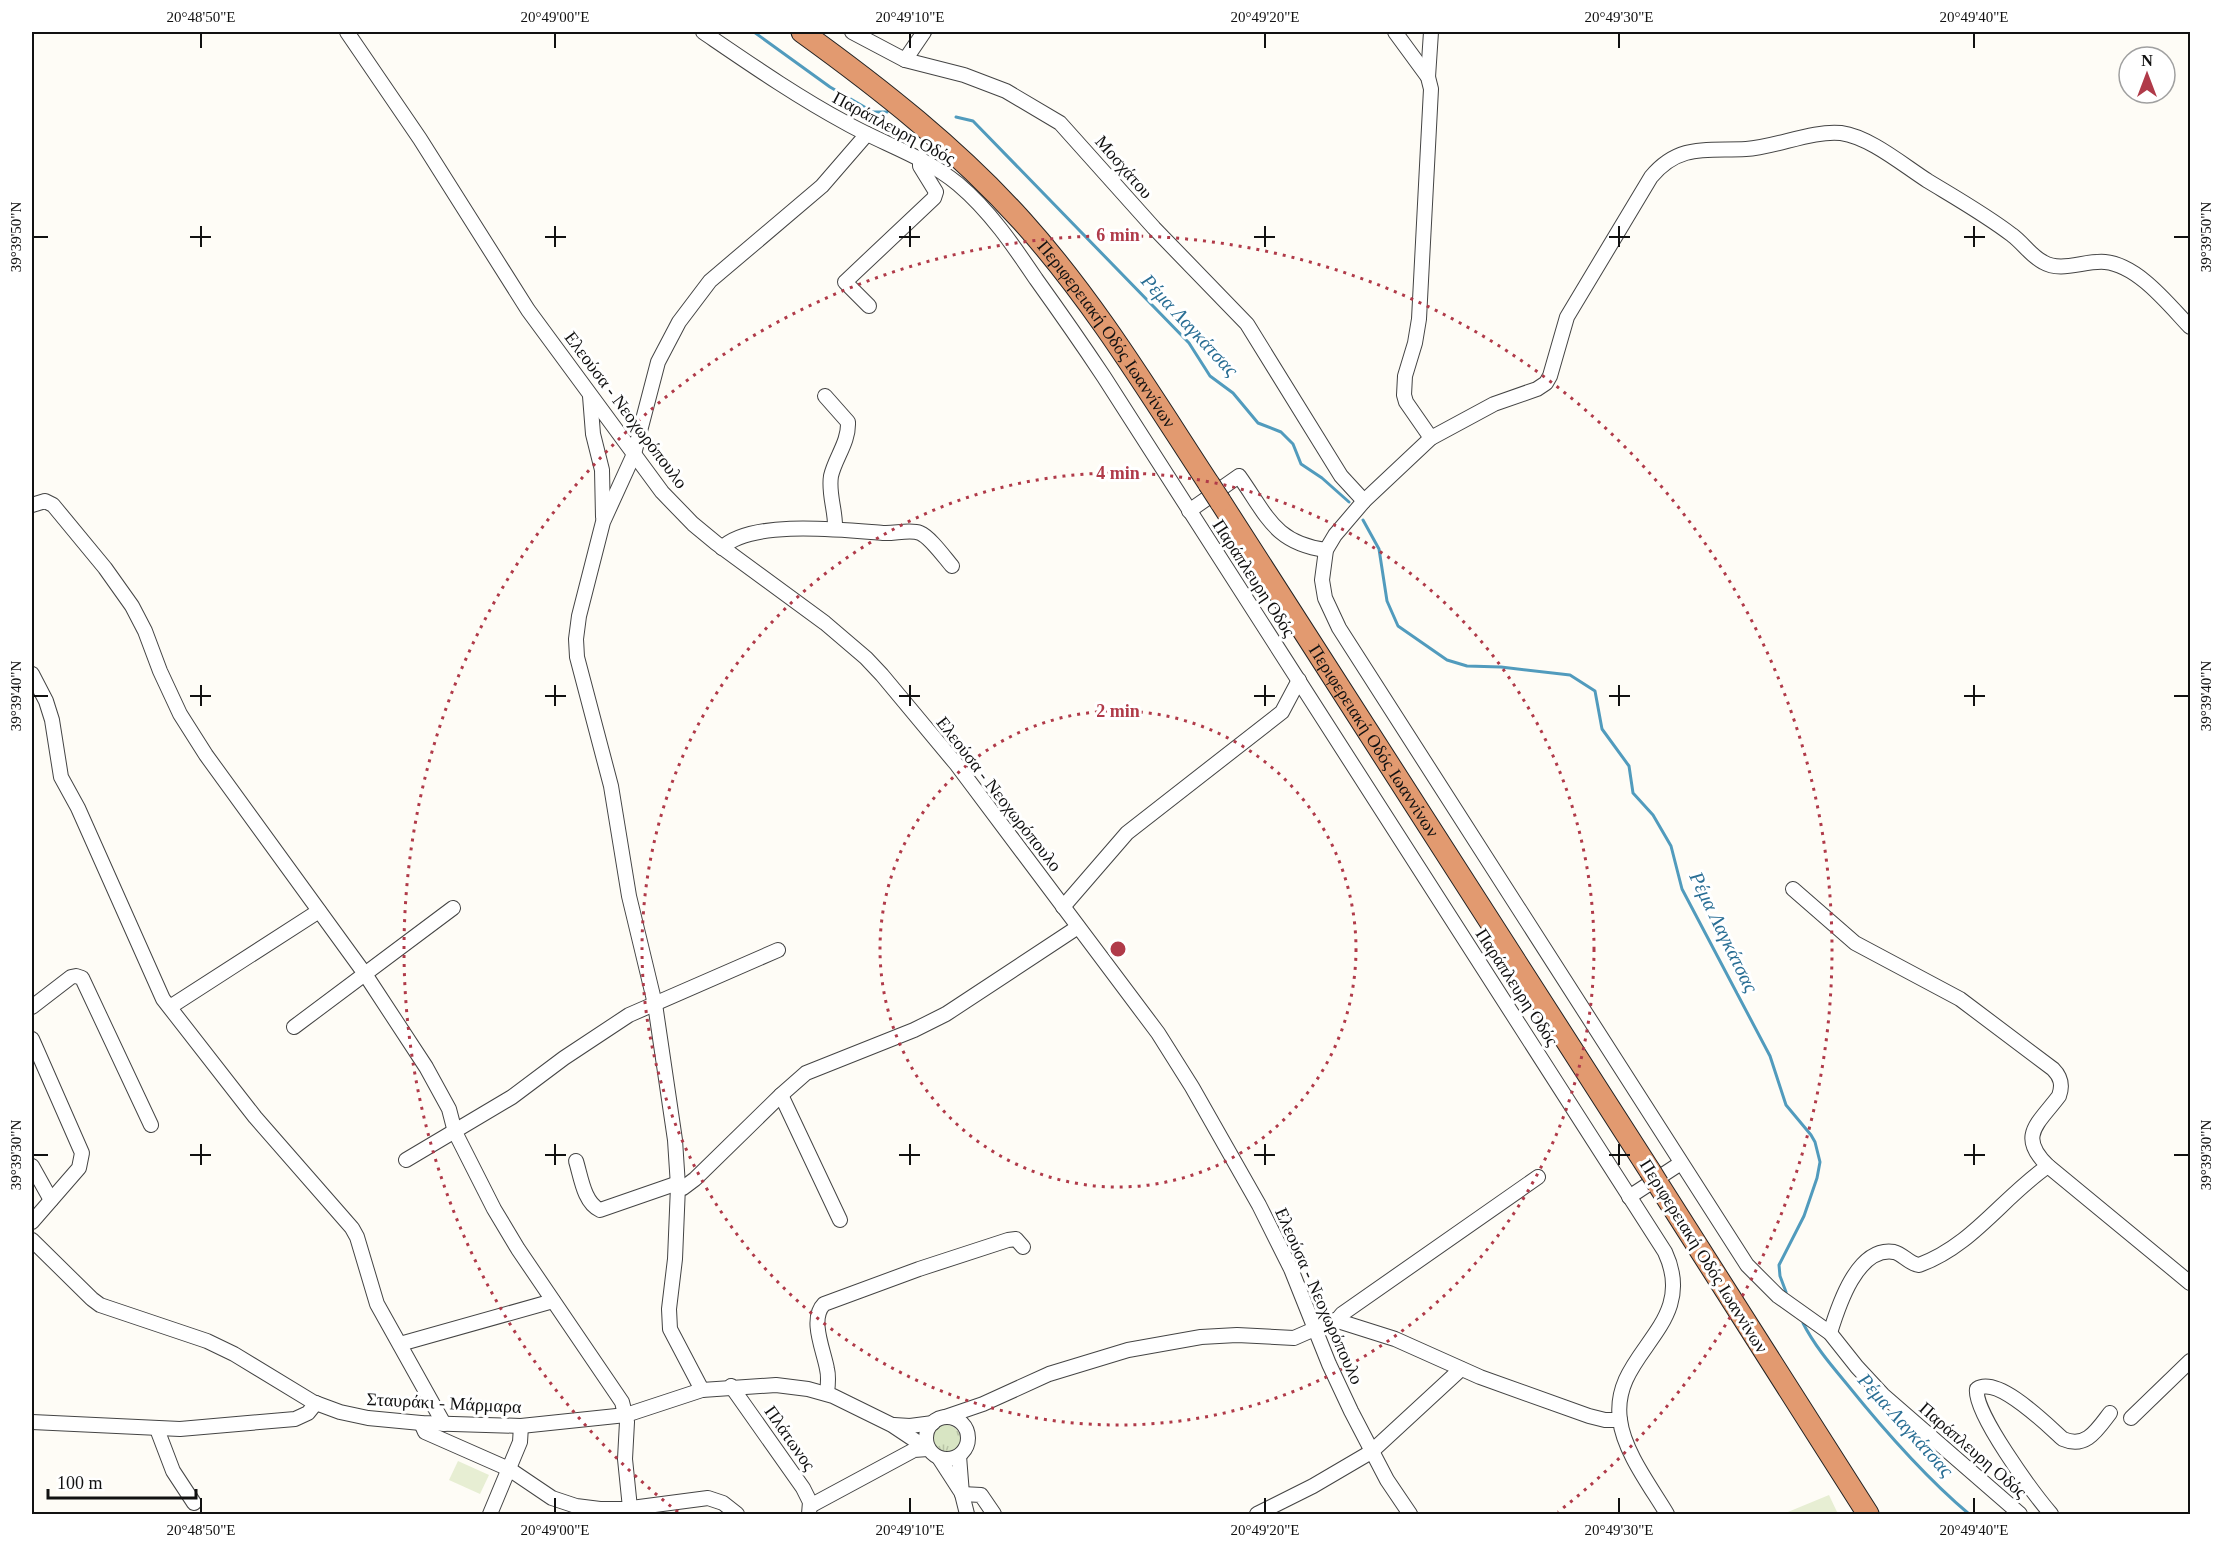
<svg xmlns="http://www.w3.org/2000/svg" width="2222" height="1546" font-family="Georgia,serif">
  <style>
    .grass { fill: url(#grass-tufts) }
    .pitch { fill: #e7eed3 }
    .lines { fill: none; stroke-linecap: round; stroke-linejoin: round }
    .stream { stroke: #519bbd; stroke-width: 3 }
    .minor-casing { stroke: #444; stroke-width: 16 }
    .highway-casing { stroke: #222; stroke-width: 23 }
    .minor { stroke: #fff; stroke-width: 14 }
    .highway { stroke: #e29a70; stroke-width: 21 }
    .highway-bridge-casing { stroke: #222; stroke-width: 23; stroke-linecap: butt }
    .highway-bridge { stroke: #e29a70; stroke-width: 21 }
    .ticks { fill: none; stroke: #111; stroke-width: 2 }
    .ring { fill: none; stroke: #b03a49; stroke-width: 3; stroke-dasharray: 3 6 }
    .labels { text-anchor: middle; dominant-baseline: central; stroke-width: 6; stroke-linejoin: round; paint-order: stroke }
    .street-label { font-size: 18px; fill: #111; stroke: #fff }
    .water-label { font-size: 20px; font-style: italic; fill: #296e94; stroke: #fff }
    .centre { fill: #b03a49; stroke: #fff; stroke-width: 3 }
    .ring-label { font-size: 18px; text-anchor: middle; font-weight: bold; fill: #b03a49; stroke: #fff; stroke-width: 6; stroke-linejoin: round; paint-order: stroke }
    .neatline { fill: none; stroke: #111; stroke-width: 2 }
    .ticks-label { font-size: 15px; text-anchor: middle; fill: #111 }
  </style>
  <defs>
    <pattern id="grass-tufts" width="24" height="20" patternUnits="userSpaceOnUse" patternTransform="scale(1.5)"><rect width="24" height="20" fill="#d8e5c3"/><path d="M3 7l-1-3M5 7V3M7 7l1-3M15 17l-1-3M17 17v-4M19 17l1-3" fill="none" stroke="#b8c3a6"/></pattern>
  </defs>
  <rect width="100%" height="100%" fill="#fefcf6"/>
  <circle class="grass" cx="946" cy="1440" r="15"/>
  <g class="pitch">
    <polygon points="458,1461 489,1475 480,1494 449,1480"/>
    <polygon points="1829,1495 1838,1514 1783,1514"/>
  </g>
  <g class="lines">
    <g class="stream">
      <polyline points="754,32 830,87 873,112 887,112"/>
      <polyline points="956,117 973,121 1189,343 1210,376 1233,393 1258,423 1281,432 1293,444 1301,464 1322,478 1349,502"/>
      <polyline points="1363,520 1379,549 1387,601 1398,626 1447,660 1467,666 1501,667 1570,675 1595,691 1602,729 1629,766 1633,793 1653,815 1671,846 1682,889 1770,1056 1786,1105 1811,1135 1815,1142 1820,1162 1817,1178 1804,1216 1779,1265 1780,1276 1786,1292"/>
      <path d="M1803,1323C1814,1345 1831,1365 1846,1383C1883,1429 1924,1476 1969,1514"/>
    </g>
    <g class="minor-casing">
      <g id="minor">
        <polyline points="347,32 420,139 528,310 662,492 693,524 716,543 825,623 866,658 882,675 957,765 1158,1033 1192,1087 1259,1205 1291,1269 1329,1364 1351,1411 1387,1480 1410,1514"/>
        <path d="M703,32C750,64 796,96 846,123C883,144 924,156 958,184C990,211 1013,245 1036,279C1059,311 1082,344 1104,377L1665,1252C1700,1327 1610,1352 1620,1420C1624,1452 1651,1487 1667,1514"/>
        <polyline points="852,32 905,60 964,75 1006,91 1060,123 1154,228 1247,324 1341,476 1364,501"/>
        <polyline points="1395,32 1428,77 1431,89 1419,319 1415,343 1405,376 1404,395 1406,402 1431,438"/>
        <polyline points="905,60 924,32"/>
        <polyline points="1428,77 1431,32"/>
        <polyline points="869,306 845,282 934,198 936,192 920,166 920,158"/>
        <polyline points="590,396 593,434 602,470 603,517"/>
        <path d="M825,396L848,422C849,442 835,458 831,476C828,494 836,511 835,529"/>
        <polyline points="32,505 45,501 53,505 105,568 132,606 145,631 160,671 180,714 206,755 365,974 426,1067 449,1109 455,1132 494,1209 518,1249 622,1402 627,1422 625,1459 630,1508"/>
        <path d="M1189,511L1239,476C1267,515 1274,543 1326,550"/>
        <path d="M722,548C751,519 844,530 883,533C894,534 910,529 920,533C930,537 945,558 952,566"/>
        <polyline points="32,674 46,701 52,720 61,777 78,808 163,999 255,1117 352,1228 357,1237 377,1304 444,1424"/>
        <path d="M1793,889L1855,943L1960,999L2053,1069C2061,1077 2063,1085 2059,1096C2038,1124 2017,1136 2048,1166L2190,1283"/>
        <polyline points="1063,907 1127,833 1282,712 1299,680"/>
        <polyline points="32,1007 71,977 76,976 82,978 151,1125"/>
        <polyline points="170,1007 319,911"/>
        <polyline points="294,1027 453,908"/>
        <polyline points="32,1039 82,1153 79,1168 32,1222"/>
        <polyline points="781,1095 840,1220"/>
        <polyline points="406,1160 512,1097 564,1058 629,1015 778,950"/>
        <path d="M576,1161C581,1177 584,1203 600,1210L678,1183"/>
        <polyline points="32,1166 51,1200"/>
        <polyline points="678,1189 683,1188 695,1179 781,1095 806,1073 914,1030 946,1014 1078,927"/>
        <polyline points="1629,1197 1681,1163"/>
        <polyline points="32,1240 92,1299 100,1305 207,1341 234,1354 313,1402 340,1412 368,1418 421,1423 521,1426 626,1415 702,1390 776,1385 808,1389 833,1396 892,1425 928,1449"/>
        <polyline points="1337,1320 1342,1314 1538,1177"/>
        <path d="M1830,1333C1838,1307 1857,1246 1894,1252C1903,1254 1909,1264 1919,1265C1972,1246 2003,1197 2048,1166"/>
        <polyline points="400,1344 553,1301"/>
        <polyline points="731,1386 803,1488 810,1502 809,1514"/>
        <polyline points="702,1390 670,1329 669,1309 675,1259 678,1186 675,1140 655,1004 629,896 611,786 577,657 576,639 579,616 603,522 634,454 658,362 679,322 710,281 822,186 867,134"/>
        <path d="M827,1393C828,1385 829,1377 827,1369C824,1351 809,1319 824,1304L919,1269L1008,1240L1016,1239L1023,1247"/>
        <circle cx="947" cy="1438" r="21"/>
        <polyline points="945,1417 983,1404 1049,1374 1128,1350 1201,1337 1237,1335 1294,1338 1335,1320 1395,1339 1480,1377 1589,1416 1605,1420 1620,1420"/>
        <polyline points="2131,1418 2190,1361"/>
        <polyline points="32,1422 180,1429 295,1419 308,1413 316,1403"/>
        <polyline points="421,1423 425,1432 509,1469 552,1498 576,1506 600,1509 624,1509 708,1498 723,1503 737,1514"/>
        <polyline points="894,1425 910,1426 933,1423"/>
        <polyline points="157,1429 173,1471 194,1503"/>
        <polyline points="959,1456 962,1494 967,1514"/>
        <polyline points="939,1458 961,1492"/>
        <polyline points="962,1494 981,1495 994,1514"/>
        <polyline points="810,1506 914,1450 928,1449"/>
        <polyline points="490,1514 520,1442 521,1426"/>
        <polyline points="1257,1514 1313,1486 1371,1452 1461,1369"/>
        <path d="M2020,1514L1883,1395L1857,1367L1830,1333L1778,1296L1747,1265L1339,628L1325,598L1322,580L1326,550L1335,535L1364,501L1431,438L1494,404L1537,389L1546,383L1550,376L1567,317L1651,177C1679,143 1708,151 1746,149C1776,147 1813,130 1841,133C1870,137 1903,165 1928,181C1956,198 1986,215 2012,235C2023,243 2031,256 2043,262C2061,273 2085,260 2105,262C2138,265 2169,305 2190,327"/>
        <path d="M2051,1514C2034,1494 1973,1412 1977,1389C1998,1375 2047,1425 2063,1439C2086,1449 2097,1430 2110,1413"/>
      </g>
    </g>
    <g class="highway-casing">
      <g id="highway">
        <path id="s1" d="M802,32C881,89 957,149 1022,221C1094,301 1150,394 1209,484"/>
        <path id="s2" d="M1220,501L1650,1171"/>
        <polyline points="1658,1184 1868,1514"/>
      </g>
    </g>
    <use href="#minor" class="minor"/>
    <use href="#highway" class="highway"/>
    <g class="highway-bridge-casing">
      <g id="highway-bridge">
        <polyline points="1209,484 1220,501"/>
        <polyline points="1650,1171 1658,1184"/>
      </g>
    </g>
    <use href="#highway-bridge" class="highway-bridge"/>
  </g>
  <path class="ticks" d="M201,33V48M555,33V48M910,33V48M1265,33V48M1619,33V48M1974,33V48M201,226V247M555,226V247M910,226V247M1265,226V247M1619,226V247M1974,226V247M33,237H48M190,237H211M545,237H566M899,237H920M1254,237H1275M1609,237H1630M1964,237H1985M2174,237H2189M201,685V706M555,685V706M910,685V706M1265,685V706M1619,685V706M1974,685V706M33,696H48M190,696H211M545,696H566M899,696H920M1254,696H1275M1609,696H1630M1964,696H1985M2174,696H2189M201,1144V1165M555,1144V1165M910,1144V1165M1265,1144V1165M1619,1144V1165M1974,1144V1165M33,1155H48M190,1155H211M545,1155H566M899,1155H920M1254,1155H1275M1609,1155H1630M1964,1155H1985M2174,1155H2189M201,1498V1513M555,1498V1513M910,1498V1513M1265,1498V1513M1619,1498V1513M1974,1498V1513"/>
  <g class="ring">
    <circle cx="1118" cy="949" r="238"/>
    <circle cx="1118" cy="949" r="476"/>
    <path d="M678 1512A714 714 0 1 1 1558 1512"/>
  </g>
  <g class="labels">
    <g class="street-label">
      <text transform="translate(894 128) rotate(28)">Παράπλευρη Οδός</text>
      <text transform="translate(1124 167) rotate(49)">Μοσχάτου</text>
      <text stroke="none"><textPath href="#s1" startOffset="432">Περιφερειακή Οδός Ιωαννίνων</textPath></text>
      <text transform="translate(626 410) rotate(53)">Ελεούσα - Νεοχωρόπουλο</text>
      <text transform="translate(1254 578) rotate(57)">Παράπλευρη Οδός</text>
      <text stroke="none"><textPath href="#s2" startOffset="285">Περιφερειακή Οδός Ιωαννίνων</textPath></text>
      <text transform="translate(999 794) rotate(52)">Ελεούσα - Νεοχωρόπουλο</text>
      <text transform="translate(1517 987) rotate(57)">Παράπλευρη Οδός</text>
      <text transform="translate(1704 1256) rotate(58)">Περιφερειακή Οδός Ιωαννίνων</text>
      <text transform="translate(1319 1296) rotate(66)">Ελεούσα - Νεοχωρόπουλο</text>
      <text transform="translate(444 1403) rotate(3)">Σταυράκι - Μάρμαρα</text>
      <text transform="translate(790 1438) rotate(55)">Πλάτωνος</text>
      <text transform="translate(1973 1450) rotate(41)">Παράπλευρη Οδός</text>
    </g>
    <g class="water-label">
      <text transform="translate(1190 325) rotate(47)">Ρέμα Λαγκάτσας</text>
      <text transform="translate(1724 932) rotate(64)">Ρέμα Λαγκάτσας</text>
      <text transform="translate(1906 1425) rotate(48)">Ρέμα Λαγκάτσας</text>
    </g>
  </g>
  <circle cx="1118" cy="949" r="9" class="centre"/>
  <g class="ring-label">
    <text x="1118" y="241">6 min</text>
    <text x="1118" y="479">4 min</text>
    <text x="1118" y="717">2 min</text>
  </g>
  <rect width="2222" height="1546" fill="none" stroke="#ffffff" stroke-width="66"/>
  <g transform="translate(2147 75)"><circle r="28" fill="#ffffff" stroke="#a0a0a0" stroke-width="1.5"/>
  <path d="M0-4.5L10 22L0 15L-10 22Z" fill="#b03a49"/>
  <text y="-9" font-size="16" font-weight="bold" text-anchor="middle" fill="#111111">N</text>
  </g>
  <path d="M48 1489v9h148v-9" fill="none" stroke="#111111" stroke-width="3"/>
  <text x="57" y="1489" font-size="18" fill="#111111" stroke="#ffffff" stroke-width="4.5" paint-order="stroke">100 m</text>
  <rect x="33" y="33" width="2156" height="1480" class="neatline"/>
  <g class="ticks-label">
    <text x="201" y="22">20°48'50"E</text>
    <text x="555" y="22">20°49'00"E</text>
    <text x="910" y="22">20°49'10"E</text>
    <text x="1265" y="22">20°49'20"E</text>
    <text x="1619" y="22">20°49'30"E</text>
    <text x="1974" y="22">20°49'40"E</text>
    <text transform="translate(16 237) rotate(-90)" y="5">39°39'50"N</text>
    <text transform="translate(2206 237) rotate(-90)" y="5">39°39'50"N</text>
    <text transform="translate(16 696) rotate(-90)" y="5">39°39'40"N</text>
    <text transform="translate(2206 696) rotate(-90)" y="5">39°39'40"N</text>
    <text transform="translate(16 1155) rotate(-90)" y="5">39°39'30"N</text>
    <text transform="translate(2206 1155) rotate(-90)" y="5">39°39'30"N</text>
    <text x="201" y="1535">20°48'50"E</text>
    <text x="555" y="1535">20°49'00"E</text>
    <text x="910" y="1535">20°49'10"E</text>
    <text x="1265" y="1535">20°49'20"E</text>
    <text x="1619" y="1535">20°49'30"E</text>
    <text x="1974" y="1535">20°49'40"E</text>
  </g>
</svg>
